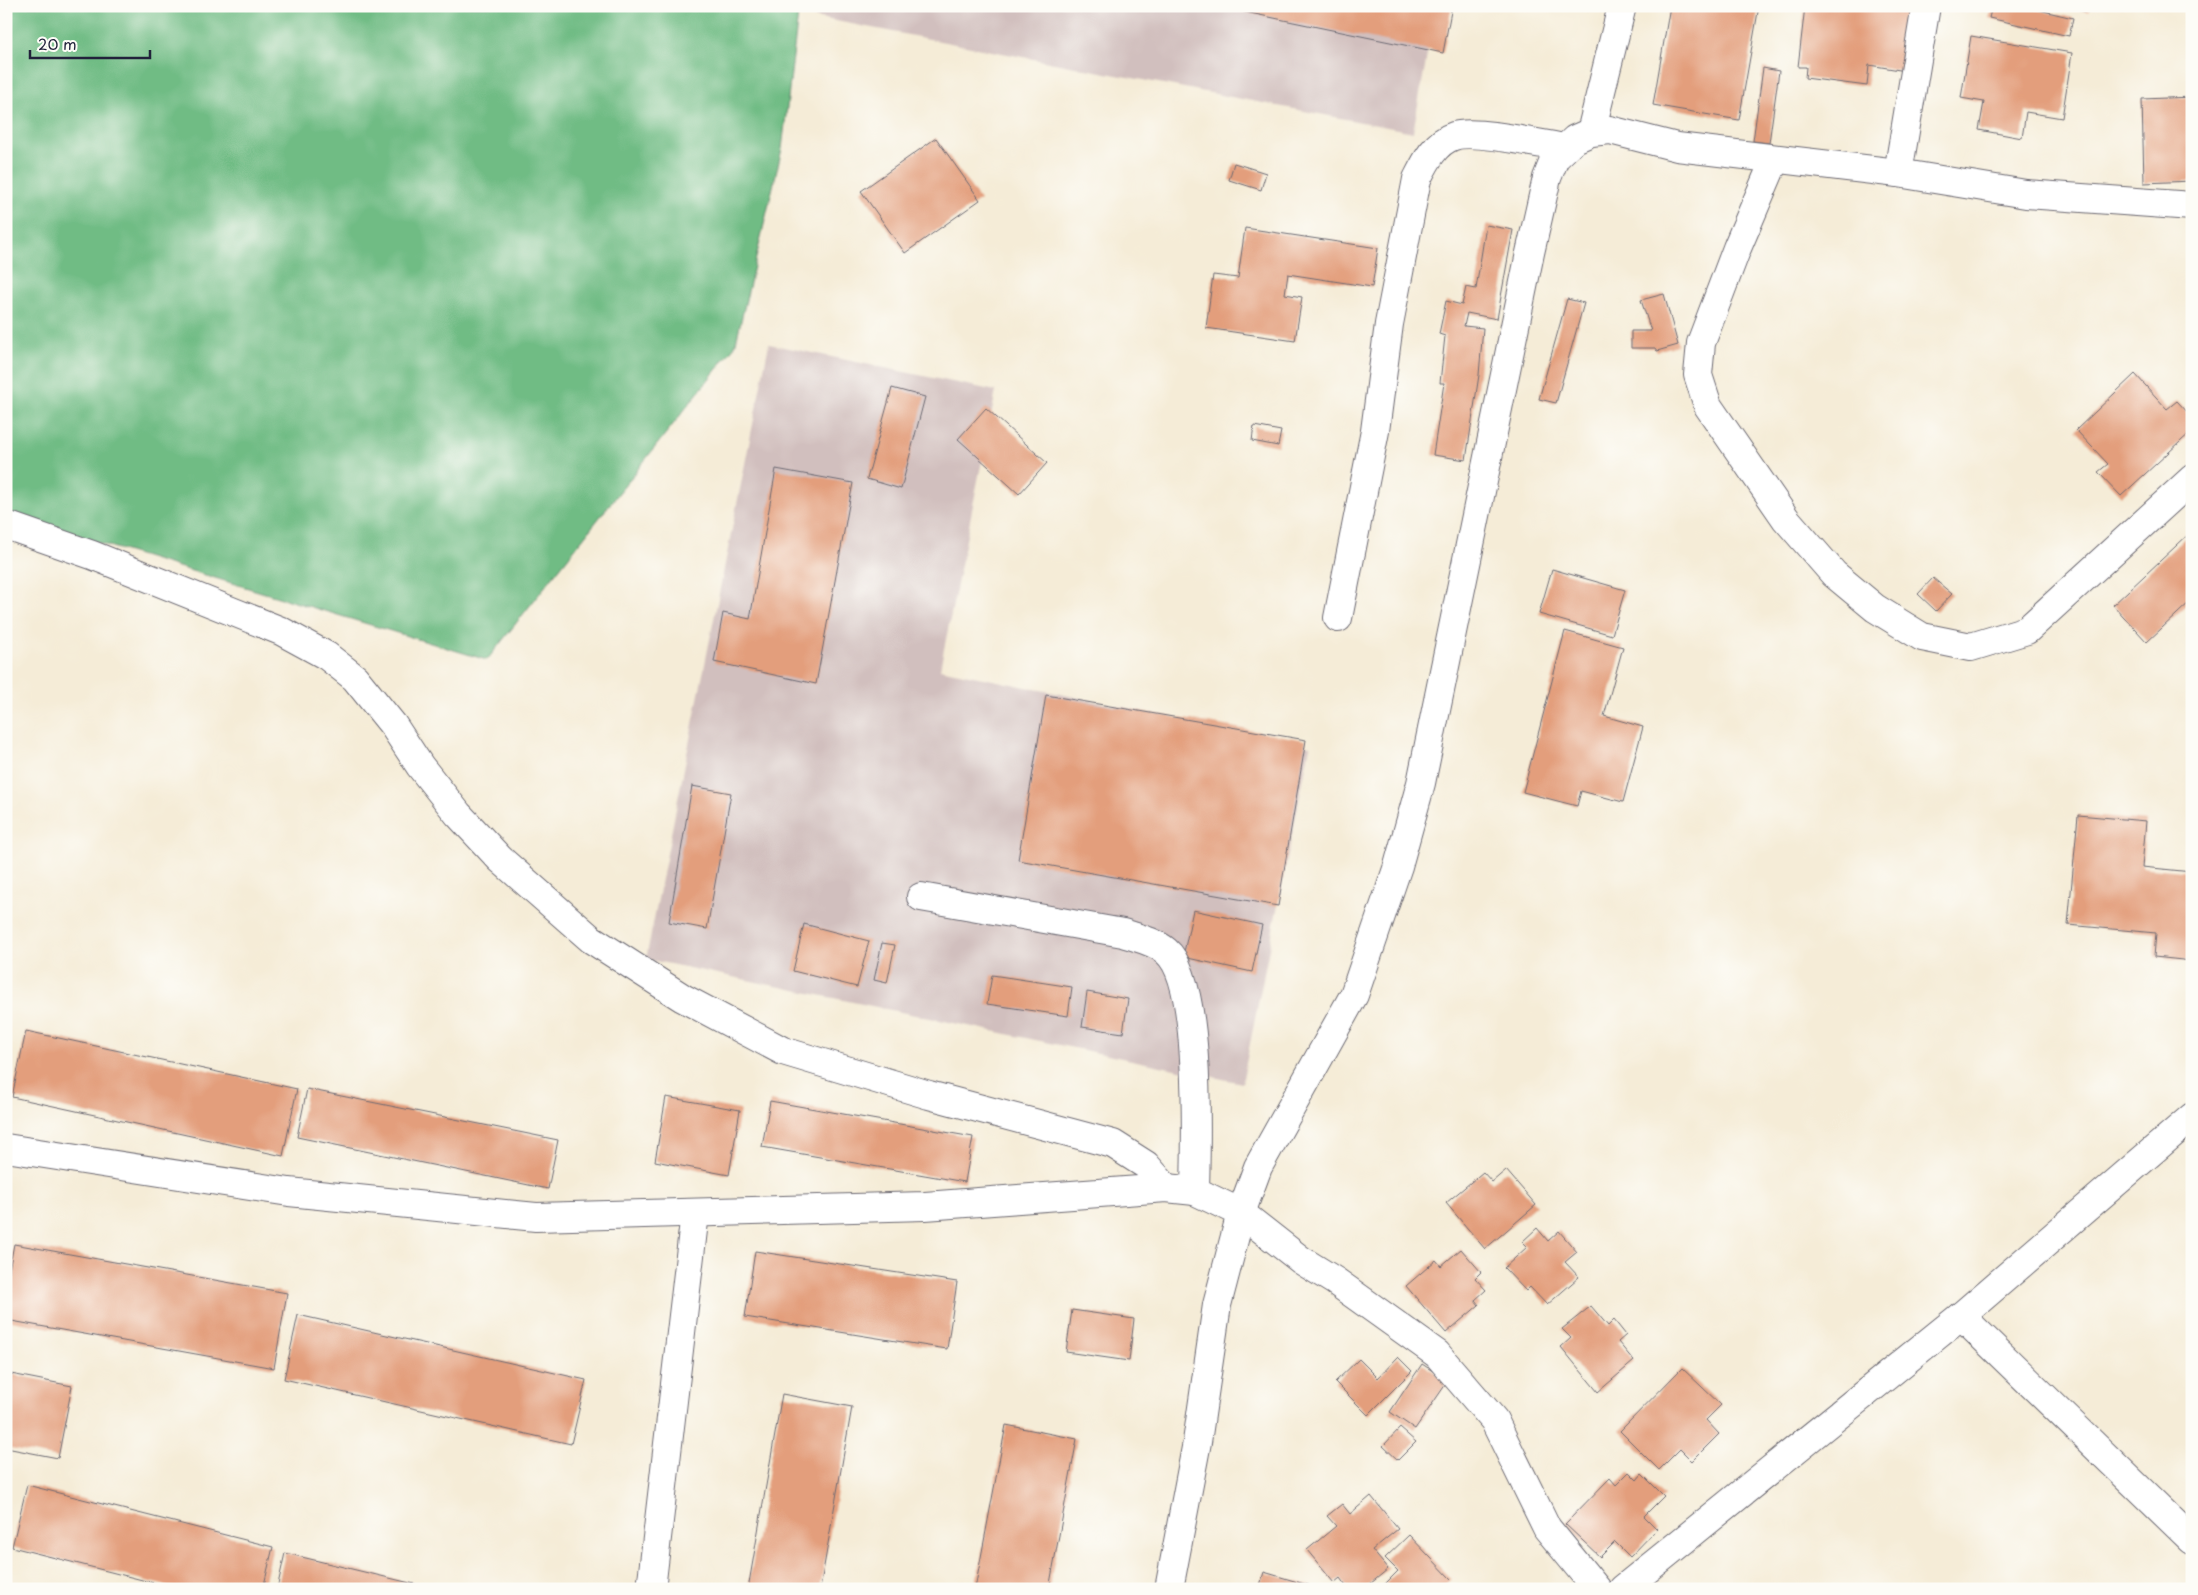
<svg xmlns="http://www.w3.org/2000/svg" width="2198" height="1595" font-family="'Playpen Sans',sans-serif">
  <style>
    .industrial { fill: #d1bfbe }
    .forest { fill: #6fbc84; stroke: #486f60 }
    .building { fill: #e39e7b }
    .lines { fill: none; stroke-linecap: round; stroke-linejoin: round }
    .minor-casing { stroke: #6c6972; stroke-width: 30 }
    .minor { stroke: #fff; stroke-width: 28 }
  </style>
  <rect width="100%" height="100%" fill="#fdfcf7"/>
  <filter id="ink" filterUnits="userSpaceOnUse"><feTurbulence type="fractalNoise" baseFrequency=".02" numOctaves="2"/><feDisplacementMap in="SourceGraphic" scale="10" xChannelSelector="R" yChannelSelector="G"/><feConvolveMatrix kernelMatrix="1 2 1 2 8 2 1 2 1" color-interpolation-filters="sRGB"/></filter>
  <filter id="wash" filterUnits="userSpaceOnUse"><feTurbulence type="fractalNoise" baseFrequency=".0096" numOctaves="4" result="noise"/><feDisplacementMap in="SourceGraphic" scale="20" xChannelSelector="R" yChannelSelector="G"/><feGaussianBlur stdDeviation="1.12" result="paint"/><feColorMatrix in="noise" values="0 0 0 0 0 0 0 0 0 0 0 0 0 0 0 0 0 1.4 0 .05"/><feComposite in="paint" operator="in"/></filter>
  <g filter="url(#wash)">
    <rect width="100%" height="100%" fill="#f5ecd7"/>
    <g class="industrial">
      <polygon points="817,6 1436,6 1413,132 815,17"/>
      <polygon points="769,344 996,391 940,669 1310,746 1242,1083 646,959"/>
    </g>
    <polygon class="forest" points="6,6 799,6 782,149 735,346 487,660 6,515"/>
    <g id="blocks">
      <g class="building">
        <polygon points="1216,6 1452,6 1443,53"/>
        <polygon points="1670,6 1759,6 1739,120 1653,105"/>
        <polygon points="1805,6 1913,6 1906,71 1869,65 1867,86 1805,78 1806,67 1798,67"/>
        <polygon points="1992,6 2022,6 2073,18 2069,36 1989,18"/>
        <polygon points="2064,6 2089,6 2088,12"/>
        <polygon points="1971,36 2072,53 2062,118 2026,112 2022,138 1979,130 1984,102 1961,98"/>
        <polygon points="1763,68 1779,71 1769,143 1753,141"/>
        <polygon points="2192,97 2192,181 2144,183 2142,99"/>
        <polygon points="936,138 980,200 905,253 861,191"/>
        <polygon points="1234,163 1266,173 1261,190 1229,180"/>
        <polygon points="1486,225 1513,230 1497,319 1467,313 1464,326 1483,328 1479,375 1466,460 1433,455 1444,383 1440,383 1445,336 1439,334 1446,301 1462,305 1466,287 1476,289"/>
        <polygon points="1245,228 1378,248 1372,287 1288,274 1285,294 1302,297 1295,341 1206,328 1213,275 1238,278"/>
        <polygon points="1664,294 1678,345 1657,351 1655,348 1631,348 1631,331 1651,331 1641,300"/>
        <polygon points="1567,299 1584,303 1556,403 1539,399"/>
        <polygon points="2135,374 2167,409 2177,401 2192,417 2192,431 2121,496 2098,472 2108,464 2076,430"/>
        <polygon points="892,388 925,397 901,489 867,479"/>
        <polygon points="986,408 1047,463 1019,494 958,439"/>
        <polygon points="1254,426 1281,431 1278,446 1252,441"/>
        <polygon points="776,469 853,483 816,684 714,662 723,613 750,619"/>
        <polygon points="2192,531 2192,600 2147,642 2113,605"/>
        <polygon points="1552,569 1625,590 1612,635 1539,614"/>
        <polygon points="1933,578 1952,594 1936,611 1918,594"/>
        <polygon points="1565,631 1623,647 1604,716 1643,727 1623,802 1581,791 1577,806 1523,792"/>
        <polygon points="1046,695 1306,740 1278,906 1018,860"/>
        <polygon points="692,786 731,793 707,929 669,922"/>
        <polygon points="2078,815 2146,821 2142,867 2192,872 2192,961 2154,957 2156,933 2068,925"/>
        <polygon points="1193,910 1262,925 1252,972 1183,957"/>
        <polygon points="804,924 869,941 857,987 793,971"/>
        <polygon points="882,943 895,945 887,983 874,980"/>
        <polygon points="992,975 1072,987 1068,1016 987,1004"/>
        <polygon points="1087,992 1128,999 1123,1033 1082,1027"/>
        <polygon points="26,1031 297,1089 283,1156 12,1097"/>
        <polygon points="307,1089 558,1140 548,1189 297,1137"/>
        <polygon points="666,1097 740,1110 729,1175 655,1161"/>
        <polygon points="770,1101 973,1137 965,1182 762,1147"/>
        <polygon points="1506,1170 1536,1205 1485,1249 1446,1203 1483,1172 1492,1182"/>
        <polygon points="1537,1228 1548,1241 1559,1231 1577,1252 1565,1262 1579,1277 1547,1305 1530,1287 1526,1291 1504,1268 1527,1247 1522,1242"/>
        <polygon points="14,1244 287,1293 274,1368 6,1320 6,1286"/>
        <polygon points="1461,1249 1481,1272 1475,1278 1486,1290 1475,1300 1479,1305 1446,1333 1406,1286 1436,1260 1441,1266"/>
        <polygon points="755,1251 957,1282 947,1349 745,1317"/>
        <polygon points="1591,1306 1608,1326 1614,1320 1626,1335 1618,1342 1634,1361 1598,1392 1561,1347 1571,1338 1562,1329"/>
        <polygon points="1072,1310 1134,1319 1129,1361 1066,1352"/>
        <polygon points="298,1315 586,1380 571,1444 284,1379"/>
        <polygon points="1398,1357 1412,1371 1368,1415 1335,1382 1359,1359 1378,1378"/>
        <polygon points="1422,1364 1448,1381 1415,1429 1390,1412"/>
        <polygon points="1682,1368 1721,1405 1706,1420 1719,1434 1692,1461 1680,1449 1659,1470 1620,1431"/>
        <polygon points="6,1373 72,1386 58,1458 6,1448"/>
        <polygon points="782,1394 852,1407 820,1589 748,1589"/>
        <polygon points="1006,1425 1077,1439 1049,1589 975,1589"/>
        <polygon points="1400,1428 1416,1442 1398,1460 1383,1446"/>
        <polygon points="1629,1472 1637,1480 1642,1474 1664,1496 1644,1516 1657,1529 1630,1557 1615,1542 1600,1557 1565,1524 1610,1478 1616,1485"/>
        <polygon points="27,1485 273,1547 263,1589 178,1589 12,1547"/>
        <polygon points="1371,1496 1398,1529 1372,1550 1388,1569 1364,1589 1348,1589 1340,1578 1334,1583 1307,1550 1336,1526 1327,1516 1342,1504 1350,1514"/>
        <polygon points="1409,1535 1451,1579 1441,1589 1389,1589 1385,1584 1398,1571 1385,1558"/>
        <polygon points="285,1553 431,1588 431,1589 277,1589"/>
        <polygon points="1264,1572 1318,1588 1318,1589 1259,1589"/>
      </g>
    </g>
  </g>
  <g filter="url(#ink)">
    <use href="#blocks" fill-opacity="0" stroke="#6c6972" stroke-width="1"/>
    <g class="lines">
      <g class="minor-casing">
        <g id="minor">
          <polyline points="1591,132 1622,6"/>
          <polyline points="1775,159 1737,248 1701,343 1698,375 1708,406 1786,519 1834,574 1875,608 1922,637 1971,647 2027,630 2192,479"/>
          <polyline points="1898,173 1926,6"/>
          <polyline points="6,525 92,555 281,631 327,656 355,678 393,725 420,766 458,814 500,859 591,939 683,998 783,1051 929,1095 1113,1144 1146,1165 1166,1188"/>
          <path d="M1338,618L1375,431L1389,324L1417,179C1425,163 1435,142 1454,136C1474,129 1540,144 1564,148"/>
          <path d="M921,897L1123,933C1138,938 1154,941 1166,951C1202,981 1196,1143 1195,1191"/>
          <polyline points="6,1148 289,1192 536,1217 925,1206 1166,1188 1195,1191 1241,1213 1301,1260 1335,1281 1437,1354 1494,1420 1547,1528 1597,1589"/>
          <polyline points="1961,1316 2192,1540"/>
          <polyline points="651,1589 695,1213"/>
          <polyline points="1169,1589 1197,1442 1217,1305 1241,1213 1258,1167 1354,995 1398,866 1421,783 1530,253 1547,178 1555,158 1575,139 1591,132 1610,130 1677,147 1898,173 2026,194 2192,206"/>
          <polyline points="1623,1589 1961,1316 2192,1117"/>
        </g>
      </g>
      <use href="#minor" class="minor"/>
    </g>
  </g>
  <rect width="2198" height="1595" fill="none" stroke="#fdfcf7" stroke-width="25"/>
  <path d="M30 50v8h120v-8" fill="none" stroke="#22223b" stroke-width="2.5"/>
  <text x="38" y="50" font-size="15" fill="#22223b" stroke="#fdfcf7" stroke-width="4" paint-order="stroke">20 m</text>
</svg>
